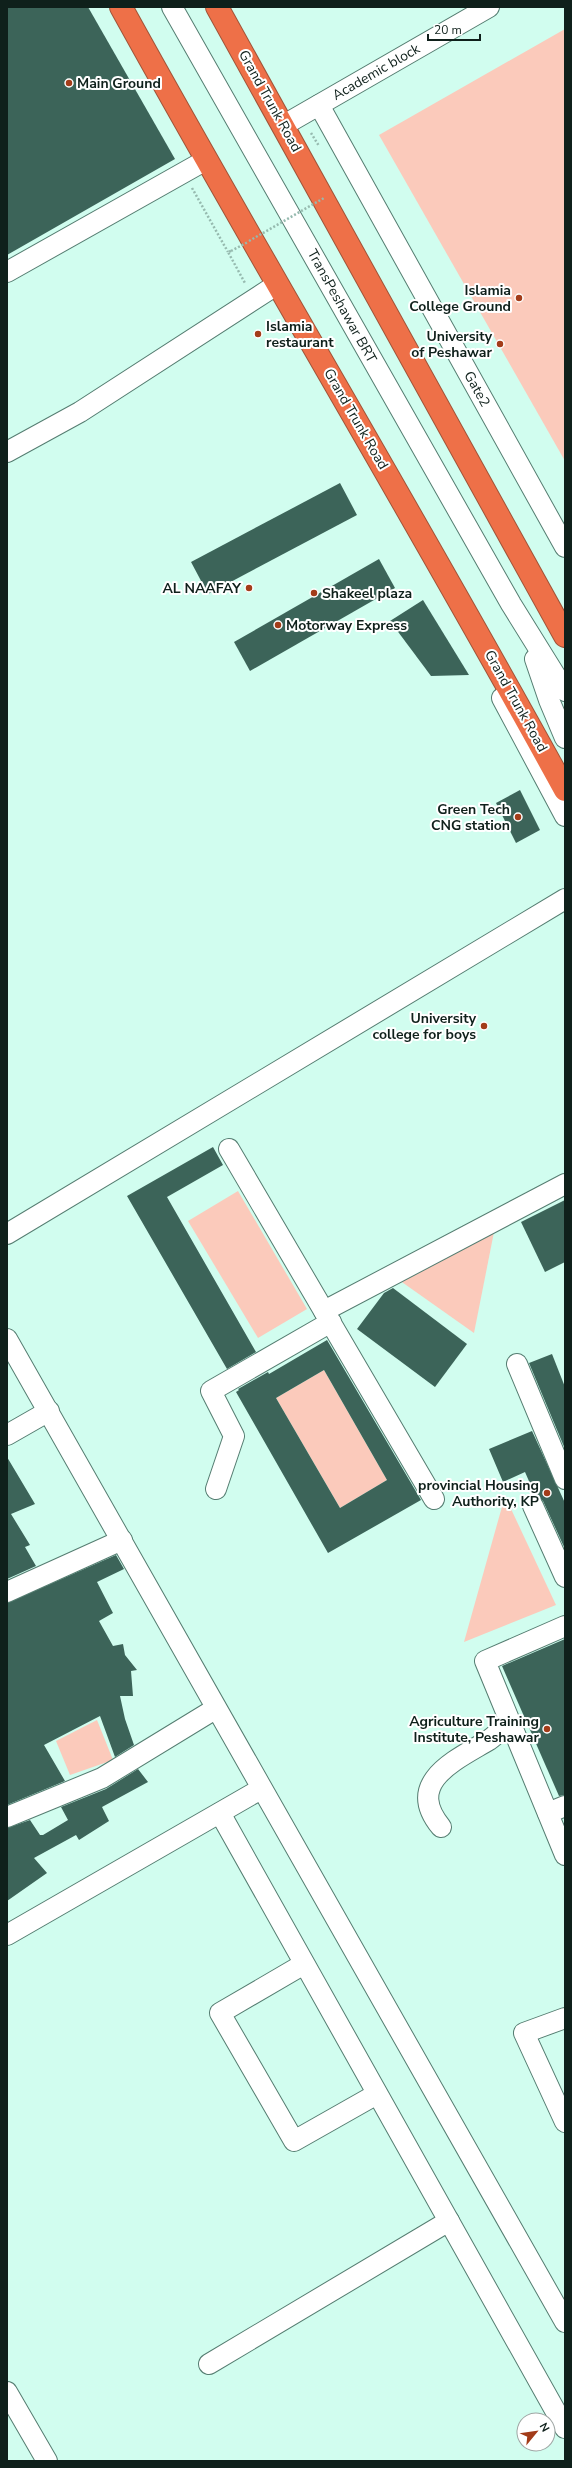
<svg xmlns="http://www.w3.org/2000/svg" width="572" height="2468" font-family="'Nunito Sans',sans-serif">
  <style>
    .green { fill: #fbcabb }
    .building { fill: #3c6459; fill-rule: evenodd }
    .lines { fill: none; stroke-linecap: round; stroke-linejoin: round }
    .minor-casing { stroke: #557d71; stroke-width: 22 }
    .highway-casing { stroke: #a05438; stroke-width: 24 }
    .path { stroke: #96baaf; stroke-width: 2.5; stroke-dasharray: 2 2; stroke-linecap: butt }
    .minor { stroke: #fff; stroke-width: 20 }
    .highway { stroke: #ee7048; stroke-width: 22 }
    .path-bridge { stroke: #96baaf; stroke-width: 2.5; stroke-dasharray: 2 2; stroke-linecap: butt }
    .poi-dot { fill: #a33c19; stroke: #fff; stroke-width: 1.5 }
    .labels { text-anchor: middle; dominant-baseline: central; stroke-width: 4; stroke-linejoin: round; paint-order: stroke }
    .street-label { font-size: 14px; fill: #0f201b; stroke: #fff }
    .poi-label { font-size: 14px; font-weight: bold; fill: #0f201b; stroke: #fff; text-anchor: end }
  </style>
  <rect width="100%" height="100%" fill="#d1fdef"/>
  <g class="green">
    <polygon points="565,29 565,461 379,135"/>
    <polygon points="238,1191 307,1309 258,1338 188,1221"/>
    <polygon points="495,1227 474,1333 399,1280"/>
    <polygon points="324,1370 387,1480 340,1508 276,1398"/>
    <polygon points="505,1496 556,1605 464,1642"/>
    <polygon points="97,1720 113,1760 70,1775 56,1741"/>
  </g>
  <g class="building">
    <polygon points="7,7 88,7 175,159 7,255"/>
    <polygon points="340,483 357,515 208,594 191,562"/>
    <polygon points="379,559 395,588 250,671 234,642"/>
    <polygon points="423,600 469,675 431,676 390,621"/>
    <polygon points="520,790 540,830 516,843 496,803"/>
    <polygon points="213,1147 223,1165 167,1197 256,1352 227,1369 127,1196"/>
    <polygon points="565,1200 565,1262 545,1272 521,1222"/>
    <polygon points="393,1288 467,1344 435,1387 357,1329 384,1293"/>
    <path d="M327,1340L421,1500L328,1553L236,1392L239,1390L238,1389L268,1372L269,1374ZM324,1370L387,1480L340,1508L276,1398Z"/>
    <polygon points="552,1354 565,1387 565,1449 529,1363"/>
    <polygon points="532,1431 565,1503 565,1549 543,1501 535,1495 525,1472 503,1482 489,1449"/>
    <polygon points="7,1457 35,1504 11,1514 30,1545 25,1547 36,1566 7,1579"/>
    <polygon points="116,1555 124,1569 97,1582 113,1613 99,1621 113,1646 123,1644 125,1655 137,1670 131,1671 133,1696 120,1696 125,1719 134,1745 115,1757 100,1716 44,1745 65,1781 7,1805 7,1603"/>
    <polygon points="565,1639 565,1795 559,1796 502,1666"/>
    <polygon points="138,1769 148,1782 102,1807 109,1821 79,1840 76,1835 34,1858 47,1873 7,1901 7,1828 30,1820 40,1835 43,1835 68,1820 61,1807 106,1789"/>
  </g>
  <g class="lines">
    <g class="minor-casing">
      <g id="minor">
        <polyline points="172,7 511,604 565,691"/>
        <polyline points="319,105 565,547"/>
        <polyline points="284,125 489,7"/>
        <polyline points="7,272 206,160"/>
        <polyline points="7,452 80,412 270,289"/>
        <polyline points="535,659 549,700 565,738"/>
        <polyline points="502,698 565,816"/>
        <polyline points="229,1149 434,1499"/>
        <polyline points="7,1234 565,899"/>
        <polyline points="324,1311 565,1184"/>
        <polyline points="7,1339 565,2322"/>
        <polyline points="517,1364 565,1479"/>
        <polyline points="7,1435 49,1411"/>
        <polyline points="216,1489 234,1436 211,1391 331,1322"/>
        <polyline points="533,1506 565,1577"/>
        <polyline points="7,1592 122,1540"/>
        <polyline points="565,1626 485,1661 565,1855"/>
        <polyline points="220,1813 565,2428"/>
        <polyline points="548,1813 565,1806"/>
        <polyline points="7,1817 102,1778 215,1709"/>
        <path d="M441,1827C404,1782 456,1760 489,1740C496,1735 503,1728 510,1722"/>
        <polyline points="7,1935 261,1789"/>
        <polyline points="304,1964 220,2013 294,2141 377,2094"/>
        <polyline points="565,2018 524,2033 565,2122"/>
        <polyline points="209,2364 449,2221"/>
        <polyline points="7,2392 47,2461"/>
      </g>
    </g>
    <g class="highway-casing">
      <g id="highway">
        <path d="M121,7C266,270 421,527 565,790"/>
        <polyline points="217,7 565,636"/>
      </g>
    </g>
    <g class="path">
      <polyline points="311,133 319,146"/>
      <polyline points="192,188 228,252"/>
      <polyline points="231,251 228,252 245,283"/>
    </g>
    <use href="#minor" class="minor"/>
    <use href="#highway" class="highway"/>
    <g class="path-bridge">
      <polyline points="249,241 324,198"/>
      <polyline points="231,251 248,242"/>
    </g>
  </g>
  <g class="poi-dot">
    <circle cx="69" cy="83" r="4"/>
    <circle cx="519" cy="298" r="4"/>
    <circle cx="258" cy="334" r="4"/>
    <circle cx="500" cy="344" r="4"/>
    <circle cx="249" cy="588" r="4"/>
    <circle cx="314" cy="593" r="4"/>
    <circle cx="278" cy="625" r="4"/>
    <circle cx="518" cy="817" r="4"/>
    <circle cx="484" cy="1026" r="4"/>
    <circle cx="547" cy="1493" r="4"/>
    <circle cx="547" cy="1729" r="4"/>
  </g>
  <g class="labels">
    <g class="street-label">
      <text transform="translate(376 72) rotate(-30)">Academic block</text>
      <text transform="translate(270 101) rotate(61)">Grand Trunk Road</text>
      <text transform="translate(342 306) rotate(61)">TransPeshawar BRT</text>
      <text transform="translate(477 389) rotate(61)">Gate2</text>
      <text transform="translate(356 419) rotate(60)">Grand Trunk Road</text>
      <text transform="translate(516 701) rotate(61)">Grand Trunk Road</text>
    </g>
    <g class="poi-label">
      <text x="77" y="83" text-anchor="start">Main Ground</text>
      <text x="511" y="290">Islamia<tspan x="511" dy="16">College Ground</tspan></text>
      <text x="266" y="326" text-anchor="start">Islamia<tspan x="266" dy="16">restaurant</tspan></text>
      <text x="492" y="336">University<tspan x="492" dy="16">of Peshawar</tspan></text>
      <text x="241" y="588">AL NAAFAY</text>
      <text x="322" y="593" text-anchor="start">Shakeel plaza</text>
      <text x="286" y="625" text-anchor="start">Motorway Express</text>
      <text x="510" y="809">Green Tech<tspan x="510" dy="16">CNG station</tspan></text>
      <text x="476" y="1018">University<tspan x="476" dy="16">college for boys</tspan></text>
      <text x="539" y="1485">provincial Housing<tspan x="539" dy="16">Authority, KP</tspan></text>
      <text x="539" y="1721">Agriculture Training<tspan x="539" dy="16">Institute, Peshawar</tspan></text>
    </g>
  </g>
  <rect width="572" height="2468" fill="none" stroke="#0f201b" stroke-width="16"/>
  <g transform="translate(536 2432) rotate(61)"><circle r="19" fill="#ffffff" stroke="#9fa6a4"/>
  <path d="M0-3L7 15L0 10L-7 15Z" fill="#a33c19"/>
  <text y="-6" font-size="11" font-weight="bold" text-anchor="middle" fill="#0f201b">N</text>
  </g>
  <path d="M428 34v6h52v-6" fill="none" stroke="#0f201b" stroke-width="2"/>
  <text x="434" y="34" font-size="12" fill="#0f201b" stroke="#ffffff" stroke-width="3" paint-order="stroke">20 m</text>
</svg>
